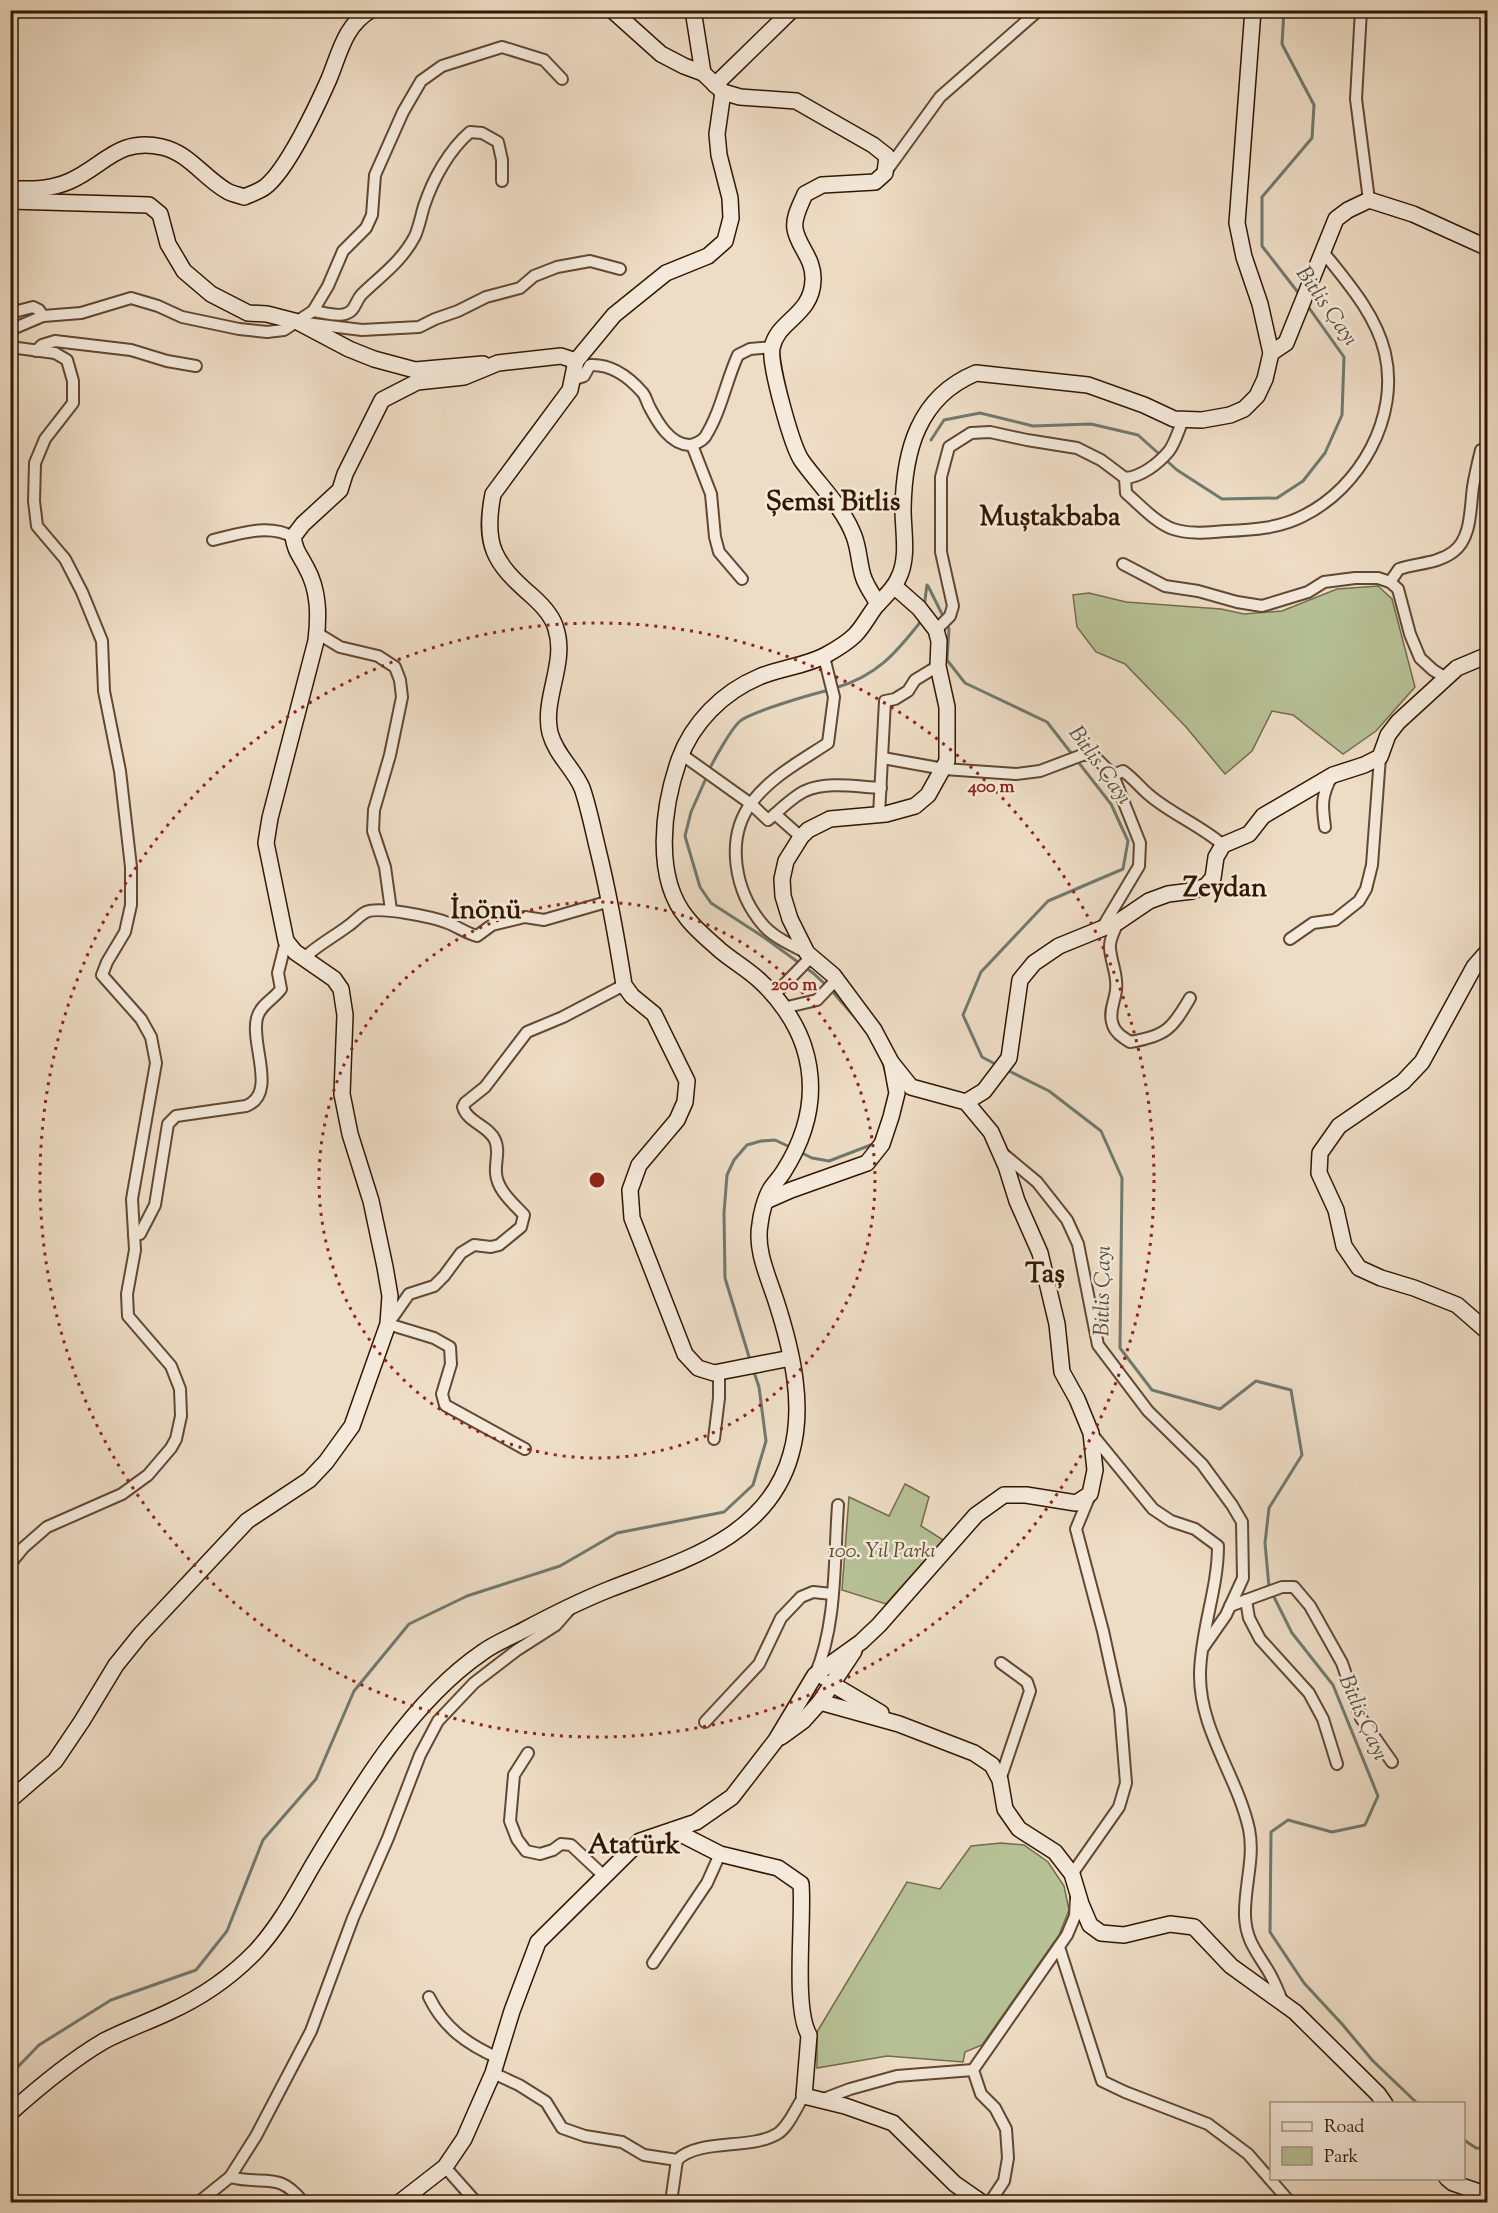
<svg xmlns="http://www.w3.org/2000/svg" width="1498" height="2213" font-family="'Sorts Mill Goudy',serif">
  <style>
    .green { fill: #b7c196; stroke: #746c4b; stroke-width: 1.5 }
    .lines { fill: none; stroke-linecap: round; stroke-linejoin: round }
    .stream { stroke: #70796e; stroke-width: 3 }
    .street-casing { stroke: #614832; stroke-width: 14 }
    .secondary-casing { stroke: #321700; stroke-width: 18 }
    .street { stroke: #f4e9da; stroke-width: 10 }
    .secondary { stroke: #f4e9da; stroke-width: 15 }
    .ring { fill: none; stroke: #8f2418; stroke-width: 3; stroke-dasharray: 3 6 }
    .labels { text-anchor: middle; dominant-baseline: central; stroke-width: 5; stroke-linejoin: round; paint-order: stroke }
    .park-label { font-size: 21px; font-style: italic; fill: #5a4a2d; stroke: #f4e9da }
    .water-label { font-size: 22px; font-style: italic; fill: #565040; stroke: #f4e9da }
    .district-label { font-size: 27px; font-weight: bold; fill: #321700; stroke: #f4e9da }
    .centre { fill: #8f2418; stroke: #f4e9da; stroke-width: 3 }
    .ring-label { font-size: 18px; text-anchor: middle; font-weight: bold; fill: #8f2418; stroke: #f4e9da; stroke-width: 5; stroke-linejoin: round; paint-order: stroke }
  </style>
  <rect width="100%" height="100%" fill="#eeddc6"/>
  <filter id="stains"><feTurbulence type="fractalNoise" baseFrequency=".00333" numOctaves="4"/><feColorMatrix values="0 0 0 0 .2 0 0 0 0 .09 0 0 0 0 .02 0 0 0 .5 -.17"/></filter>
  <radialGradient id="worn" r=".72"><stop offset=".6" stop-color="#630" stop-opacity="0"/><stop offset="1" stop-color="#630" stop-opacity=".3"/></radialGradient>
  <g class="green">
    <polygon points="1378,586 1392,599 1415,687 1376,731 1343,754 1293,715 1272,711 1252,751 1225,774 1186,727 1125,664 1096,652 1077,627 1073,595 1089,593 1126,602 1221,609 1244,614 1282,611 1337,589"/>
    <polygon points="905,1484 929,1497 921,1526 943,1540 886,1604 842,1590 849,1497 889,1516"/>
    <polygon points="1001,1843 1024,1845 1048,1862 1064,1886 1069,1910 1059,1935 982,2045 965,2052 963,2062 887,2056 817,2068 817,2032 907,1882 940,1889 971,1846"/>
  </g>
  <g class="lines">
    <g class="stream">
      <polyline points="1284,10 1282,44 1314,105 1312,138 1262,197 1262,246 1300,295"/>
      <polyline points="931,440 944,420 980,413 1033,426 1091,424 1138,435 1177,470 1222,499 1277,498 1303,481 1325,453 1342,415 1344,357 1307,305"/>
      <polyline points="928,586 944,618"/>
      <polyline points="924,607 927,585"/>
      <polyline points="947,624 949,629 947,660 965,683 1047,722 1111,804 1128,841 1123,869 1048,901 981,972 963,1015 982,1057 999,1066"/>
      <path d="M835,688C877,676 896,653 922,620"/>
      <path d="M709,770C715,758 730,731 739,722C749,712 813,694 829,690"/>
      <polyline points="707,776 691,812 685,836 700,887 711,903 762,936 813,973 826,985"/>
      <polyline points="831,990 860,1023"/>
      <polyline points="882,1060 886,1073"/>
      <polyline points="1007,1070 1049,1091 1101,1131 1122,1178 1120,1348 1152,1390 1220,1409 1256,1381 1291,1390 1302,1455 1269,1508 1265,1543 1269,1587 1292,1633 1333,1685 1378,1796 1365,1825 1332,1832 1288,1820 1271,1832 1270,1932 1304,1983 1342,2024 1373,2061 1418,2104"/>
      <polyline points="800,1152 812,1158 829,1161 876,1143"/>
      <polyline points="750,1360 725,1278 724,1213 727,1175 734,1160 747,1145 761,1141 775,1140 792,1148"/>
      <polyline points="10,2075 39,2045 111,2000 196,1970 227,1931 263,1840 316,1779 354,1691 409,1624 467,1596 560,1566 617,1533 724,1512 753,1485 766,1441 759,1387 753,1369"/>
      <polyline points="1464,2140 1476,2148 1488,2149"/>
    </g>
    <g class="street-casing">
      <g id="street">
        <polyline points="1361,10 1356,99 1369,200"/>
        <polyline points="885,173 940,97 1039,10"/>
        <path d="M313,311C322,312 337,317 345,314C356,311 355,301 362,294C382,275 402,261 415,236C419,227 421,216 424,206C433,179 449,150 470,132L482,133L498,142L502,160V181"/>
        <polyline points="10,313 33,307 39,310 43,316"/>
        <polyline points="305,323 362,330 419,327 435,319 458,311 486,297 520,288 534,276 557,267 590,261 620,269"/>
        <polyline points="10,330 43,316 81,313 131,298 158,306 182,317 239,329 267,332 284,330 313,311 328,286 343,251 366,228 372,215 375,175 403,112 421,81 442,66 502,47 544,60 562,79"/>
        <polyline points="10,347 55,353 67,360 73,381 73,403 45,439 35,463 34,501 37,526 65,559 82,592 102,641 104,691 120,771 131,867 131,905 125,932 107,962 102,975 141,1019 151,1037 156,1063 132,1199 135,1250 127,1294 128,1316 171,1366 180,1389 181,1416 176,1439 171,1448 148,1475 122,1494 47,1527 23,1548 10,1564"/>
        <polyline points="36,351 42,345 55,341 131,350 167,361 196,366"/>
        <path d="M572,380L584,376L590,365C611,364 628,376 642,392C646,396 647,403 650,408C658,423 670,444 689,445C694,445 702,441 705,437C721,412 726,381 738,355L750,349L772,347"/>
        <polyline points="692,445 711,494 715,537 719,552 742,579"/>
        <path d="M1125,478L1126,493C1140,505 1156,523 1173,529C1191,535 1209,532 1227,531C1253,530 1280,528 1303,516C1360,488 1400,417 1385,353C1376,315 1348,283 1324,253"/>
        <path d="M213,540C238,534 269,523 293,537"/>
        <polyline points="1123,564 1165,586 1198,591 1237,602 1262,606 1308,592 1324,582 1355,578 1378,578 1390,582 1398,589 1410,634 1420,658 1433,670 1446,678"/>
        <path d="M1390,582L1399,569C1416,563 1437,564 1453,552C1472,538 1470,508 1473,487C1475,475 1478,462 1481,450"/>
        <path d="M936,630L950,616L953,606L941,552V477L949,447L971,433L990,432L1027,440L1077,448L1101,460L1125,478C1141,477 1158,464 1169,451C1175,443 1179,429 1183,420"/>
        <polyline points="317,633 340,647 378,656 395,667 400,680 402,697 390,755 374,810 373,831 385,867 391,910"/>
        <path d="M681,754L751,804L768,820C779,811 792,797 805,791C828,781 857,787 881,788"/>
        <polyline points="883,758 944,769 1016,774 1040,771 1085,754 1094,756 1113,775 1140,843 1139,866 1102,928"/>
        <path d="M1113,775L1123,771C1133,778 1139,786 1148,794C1171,814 1200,825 1223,845"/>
        <polyline points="775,814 801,837"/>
        <polyline points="879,815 885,701 895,699 908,691 915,680 938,666"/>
        <path d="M1325,827C1322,806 1321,796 1332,776"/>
        <path d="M1118,922C1115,930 1109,939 1110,948C1111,963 1118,975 1116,990C1115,1001 1109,1010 1112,1022C1114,1032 1122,1037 1130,1042C1166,1036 1172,1029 1190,998"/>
        <polyline points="1290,939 1313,923 1335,920 1359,901 1366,889 1372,865 1380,757"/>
        <path d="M807,953C793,946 775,938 764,926C735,893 724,839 752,802C772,776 801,761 828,743L834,697L824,657"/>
        <path d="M304,958C319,944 332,938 348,926C354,922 360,915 366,912C380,906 433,917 448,923C458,927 466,933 477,936L492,925L525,917L544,920L610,901"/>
        <polyline points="773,996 811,957"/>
        <polyline points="783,1008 817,1000 836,980"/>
        <polyline points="1001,1152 1037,1182 1067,1220 1078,1244 1098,1345 1148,1411 1202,1464 1232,1505 1242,1522 1243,1578 1226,1615 1203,1648"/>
        <path d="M134,1235L140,1234L155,1205L168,1124L176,1116L246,1106C278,1094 250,1044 257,1018C260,1005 274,999 281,989L278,973L286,941"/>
        <path d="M1091,1433L1153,1509L1171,1521L1195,1529L1218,1546C1218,1589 1201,1629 1200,1673C1199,1730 1237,1775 1249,1829C1255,1858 1244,1887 1245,1916C1246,1942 1258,1953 1270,1974C1275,1983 1279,1993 1283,2003"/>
        <polyline points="714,1439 719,1398 719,1373"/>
        <path d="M525,1449L445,1405L442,1394L451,1364L450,1347L434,1338L388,1324L409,1294L434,1286L444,1276L461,1253L474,1245L491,1247L499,1245L521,1227L524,1215C513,1203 497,1190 496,1173C495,1161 500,1151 495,1140C489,1126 467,1122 463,1107L465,1103L485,1087L527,1032L563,1017L624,985"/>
        <polyline points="1246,1600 1249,1618 1260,1639 1309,1693 1323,1719 1337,1764"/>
        <polyline points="1230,1606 1282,1587 1294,1587 1310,1606 1342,1663 1361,1718 1392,1762"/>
        <path d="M832,1684L815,1675C837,1625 834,1560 838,1505"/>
        <polyline points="705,1722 759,1664 781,1618 801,1597 813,1592 832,1594"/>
        <polyline points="528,1753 514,1775 510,1821 517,1839 526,1851 540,1854 553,1850 561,1844 571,1845 604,1876"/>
        <polyline points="1000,1780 1030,1691 1027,1682 1001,1663"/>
        <polyline points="1072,1874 1119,1807 1126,1783 1120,1709 1103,1631 1076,1529 1090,1495"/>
        <polyline points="1059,1947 1102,2081 1125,2092 1208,2124 1248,2154 1289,2201"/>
        <polyline points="653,1963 707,1883 720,1854"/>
        <path d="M429,1997C444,2028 467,2044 498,2058"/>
        <path d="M493,2073L519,2085L546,2102L562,2128L585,2136L622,2142L644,2155L677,2160C700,2138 750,2150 777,2134C789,2127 796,2107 804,2096"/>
        <polyline points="821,2100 850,2089 897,2076 973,2070"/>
        <polyline points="445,2167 476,2202"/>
        <path d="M230,2177C264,2186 278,2170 303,2202"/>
        <polyline points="199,2202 230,2177 256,2136 311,2031 353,1918 388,1838 420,1755 438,1721 474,1683 517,1650 556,1625 570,1609"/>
        <polyline points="671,2202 677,2160"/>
        <polyline points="990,2202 1004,2181 1008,2158 1006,2129 995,2108 981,2094 973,2070 1067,1935 1075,1916 1076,1898"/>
      </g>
    </g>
    <g class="secondary-casing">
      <g id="secondary">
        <path d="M612,10L661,54L684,66L703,73L723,92L740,97L796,101L873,145L887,156L885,173L875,182L822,185L805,194C801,204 793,217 795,229C798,247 814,258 813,280C812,316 777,320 772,348C769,364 792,447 802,461C820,486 843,507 854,536C859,549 859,563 863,576C866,586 873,595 878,604"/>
        <polyline points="693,10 703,73"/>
        <polyline points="715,85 792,10"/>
        <path d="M723,92L717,134L719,155L730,198L731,218L725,241L708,256L666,273L614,315L576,361L570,390L493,494C483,545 494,563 532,596C541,604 553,617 556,629C567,663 542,699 550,733C556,755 574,769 582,788C589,808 593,830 598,850C609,895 617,940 624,985L632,996L654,1014L687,1081L685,1102L677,1120L639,1165L630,1190L632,1218L685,1354L698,1368L714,1373L791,1358"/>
        <path d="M10,189C32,189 50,190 70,181C104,166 118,137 162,147C189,153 204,178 227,191C232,194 239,195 244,197C251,194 260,191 265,187C287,170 317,106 329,79C340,52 345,25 371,10"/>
        <polyline points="10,201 149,205 160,214 168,244 184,271 211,294 248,313 267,314 298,322 349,349 374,359 415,370 483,364"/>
        <polyline points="1271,353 1286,343 1336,219 1348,210 1369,200 1413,214 1488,248"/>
        <polyline points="1488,951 1474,967 1422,1062 1403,1082 1339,1126 1320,1153 1319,1173 1336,1210 1344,1246 1359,1268 1381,1278 1414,1288 1457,1305 1488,1332"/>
        <polyline points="966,1102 984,1091 1009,1058 1020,980 1034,963 1059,946 1118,922 1149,901 1168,894 1192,891 1206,886 1213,878 1216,857 1223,845 1249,834 1263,816 1333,775 1364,765 1380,757 1388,735 1398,722 1457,668 1488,655"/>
        <polyline points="766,1201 791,1190 867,1163 882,1144 891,1117 897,1093 892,1066"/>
        <polyline points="832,1684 881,1713"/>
        <polyline points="820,1702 899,1724 974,1753 992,1765 1000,1780 1005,1809 1019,1829 1055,1852 1072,1874 1081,1904 1090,1925 1101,1933 1124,1935 1170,1924 1194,1927 1231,1966 1295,2012 1378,2094 1385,2104"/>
        <polyline points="781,1737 803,1721 820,1702 854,1651"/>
        <path d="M10,1800L55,1761L82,1721L116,1665L141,1634L247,1521L309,1480L326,1462L352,1426L388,1324L390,1296L385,1267L371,1201L350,1134L342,1094L345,1015L341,989L334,979L295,952L286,941L266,843L270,818L316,641C319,615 319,590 306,567C299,553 296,553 293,537L303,524L340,490L345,474L382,400L417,382L464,377L498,363L561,356L576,361"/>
        <path d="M673,1830L720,1854L778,1868L801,1884C804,1920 793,2008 809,2035L804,2096L845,2106L893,2123L955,2184L981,2202"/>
        <path d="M10,2113C39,2087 70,2061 104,2041C125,2030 148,2022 169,2012C200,1998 232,1976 256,1951C280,1925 296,1894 314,1863C358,1790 411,1701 483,1652C495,1643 511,1637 524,1630C552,1615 580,1601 610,1589C681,1561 768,1538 791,1454C805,1406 792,1351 777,1304C769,1278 755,1251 760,1224C761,1214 765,1199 770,1190C774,1183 780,1178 784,1171C808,1133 818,1091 804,1047C796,1022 778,997 759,980C747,969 733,961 721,951C710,941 696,930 687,918C653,877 663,806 679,760C692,723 723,692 759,677C780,668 806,666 826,655C835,650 848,642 855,635C863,627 869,615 876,606C884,597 893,590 898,579C909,558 903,532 903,509C904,451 918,397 976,373L1088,385L1144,405L1174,419L1202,420L1230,415L1244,409L1257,396L1265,379L1271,353L1260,304L1244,257L1237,223L1253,10"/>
        <polyline points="1447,2178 1453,2183 1488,2195"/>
        <polyline points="400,2202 445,2167 464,2139 493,2073 512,2011 538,1942 640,1841 696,1822 732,1797 776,1740 815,1675 861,1642 879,1625 976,1515 1004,1495 1026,1495 1076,1503 1090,1494 1095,1470 1091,1433 1077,1399 1062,1372 1057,1324 1040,1253 1017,1201 1006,1166 991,1132 966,1102 911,1087 891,1062 874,1030 833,975 807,953 790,919 783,896 782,879 786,861 801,837 808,830 830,819 886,814 915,806 928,795 947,761 947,707 938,666 939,641 936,630 919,608 894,586"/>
      </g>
    </g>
    <use href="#street" class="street"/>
    <use href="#secondary" class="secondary"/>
  </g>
  <g class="ring">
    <circle cx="597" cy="1180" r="278"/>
    <circle cx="597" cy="1180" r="557"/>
  </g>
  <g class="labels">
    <g class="park-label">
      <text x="882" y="1552">100. Yıl Parkı</text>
    </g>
    <g class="water-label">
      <text transform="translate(1326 307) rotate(55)">Bitlis Çayı</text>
      <text transform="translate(1099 766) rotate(54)">Bitlis Çayı</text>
      <text transform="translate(1104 1291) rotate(-89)">Bitlis Çayı</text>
      <text transform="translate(1362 1718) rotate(66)">Bitlis Çayı</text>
    </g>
    <g class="district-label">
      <text x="833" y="503">Şemsi Bitlis</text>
      <text x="1050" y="518">Muştakbaba</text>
      <text x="1225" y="889">Zeydan</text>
      <text x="486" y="911">İnönü</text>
      <text x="1045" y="1275">Taş</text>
      <text x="634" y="1846">Atatürk</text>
    </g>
  </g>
  <circle cx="597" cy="1180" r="9" class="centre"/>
  <g class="ring-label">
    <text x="991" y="792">400 m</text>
    <text x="794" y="990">200 m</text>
  </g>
  <rect width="1498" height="2213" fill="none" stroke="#eeddc6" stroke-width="36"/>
  <rect x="12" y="12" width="1474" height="2189" fill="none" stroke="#321700" stroke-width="3"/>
  <rect x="18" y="18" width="1462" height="2177" fill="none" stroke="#321700" stroke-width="1.5"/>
  <rect x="1270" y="2102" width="195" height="78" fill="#f4e9da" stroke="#a69583" stroke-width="1.5"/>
  <rect x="1282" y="2122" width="30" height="9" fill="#f4e9da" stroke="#a69583" stroke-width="1.5"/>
  <text x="1324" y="2132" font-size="18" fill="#321700">Road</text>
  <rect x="1282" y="2147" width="30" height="18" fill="#b7c196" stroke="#a69583" stroke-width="1.5"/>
  <text x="1324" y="2162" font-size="18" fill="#321700">Park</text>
  <rect width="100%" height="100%" filter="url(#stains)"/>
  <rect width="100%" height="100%" fill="url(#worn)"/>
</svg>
